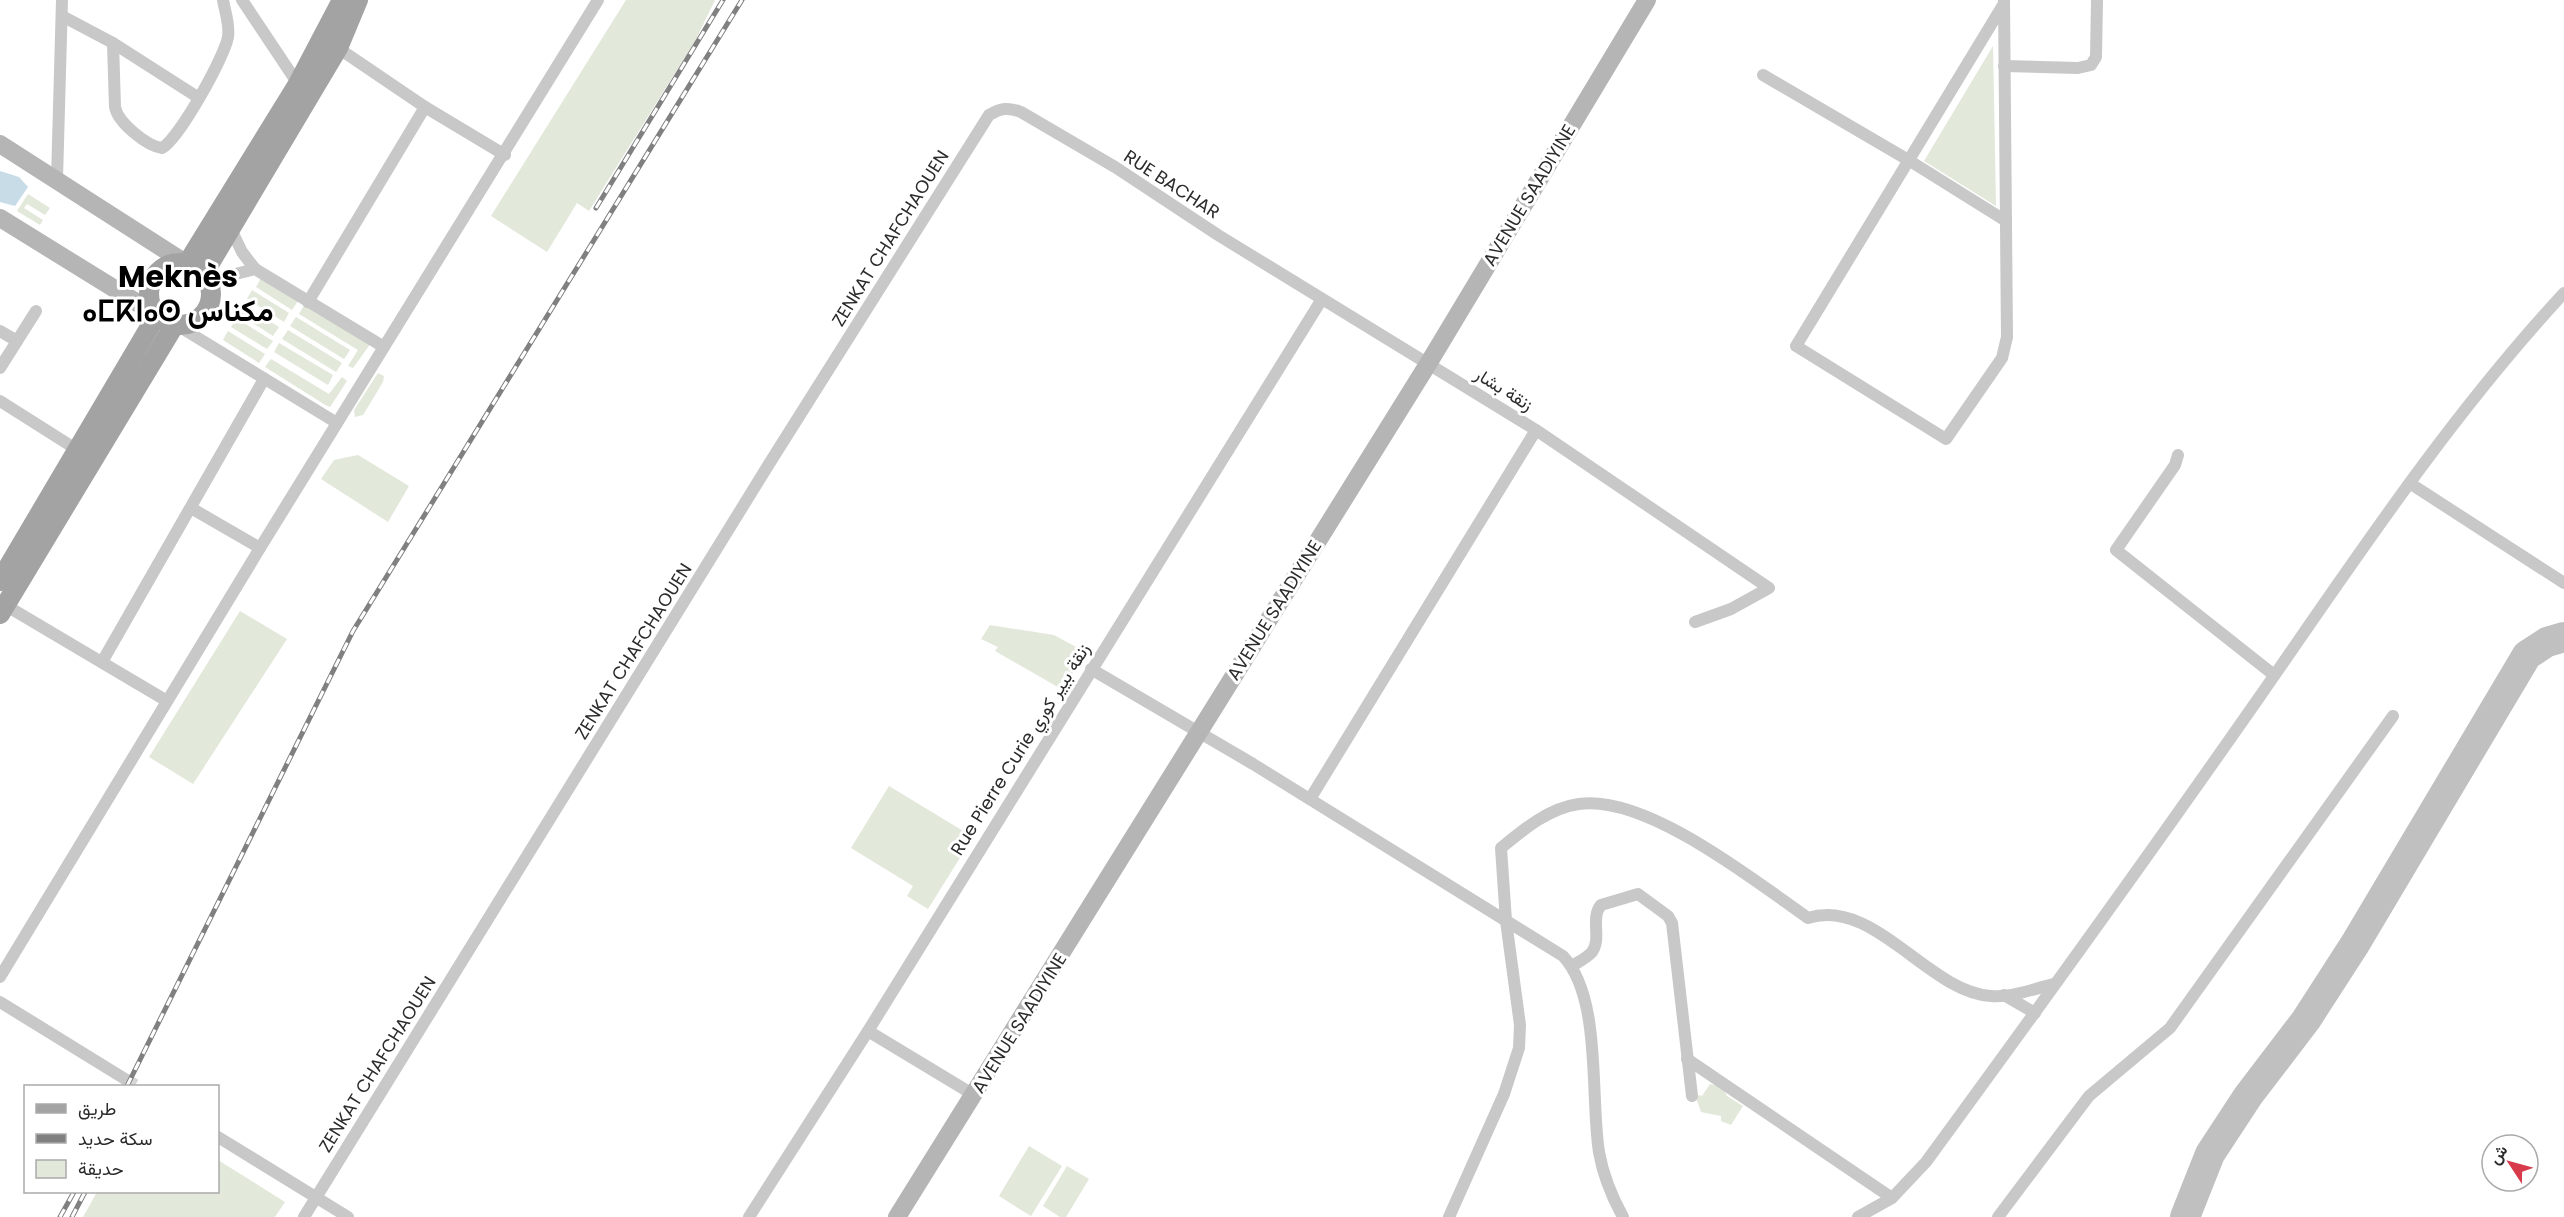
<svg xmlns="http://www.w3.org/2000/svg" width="2564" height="1217" font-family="Poppins,Vazirmatn,'Noto Sans Tifinagh',sans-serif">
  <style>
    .green { fill: #e2e8da }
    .water { fill: #c7dce7 }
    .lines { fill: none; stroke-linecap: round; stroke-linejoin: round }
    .taxiway { stroke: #c0c0c0; stroke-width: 30 }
    .street-tunnel { stroke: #d5d5d5; stroke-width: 12; stroke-dasharray: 12 6; stroke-linecap: butt }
    .street { stroke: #c8c8c8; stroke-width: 12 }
    .secondary { stroke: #b5b5b5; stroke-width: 18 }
    .primary { stroke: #a3a3a3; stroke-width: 20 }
    .rail-casing { stroke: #808080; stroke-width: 5 }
    .rail { stroke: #fff; stroke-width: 3; stroke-dasharray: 9; stroke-linecap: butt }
    .labels { text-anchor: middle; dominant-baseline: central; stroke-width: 6; stroke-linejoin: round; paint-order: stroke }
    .street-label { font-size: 18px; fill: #2b2b2b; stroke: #fff }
    .town-label { font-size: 30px; font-weight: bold; fill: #000; stroke: #fff }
  </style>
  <rect width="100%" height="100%" fill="#fff"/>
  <g class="green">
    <polygon points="626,0 715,0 695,41 589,211 577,203 547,252 491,216"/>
    <polygon points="1993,46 1996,206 1924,161"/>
    <polygon points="28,194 50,208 45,215 27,204 24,208 43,220 40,225 17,211"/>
    <polygon points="261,278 298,301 292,310 256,287"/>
    <polygon points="252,290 289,313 284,322 247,299"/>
    <polygon points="242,304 279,327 273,336 237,313"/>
    <polygon points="305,304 371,343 353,368 348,366 358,350 299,314"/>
    <polygon points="296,317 350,350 344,359 290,326"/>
    <polygon points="236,318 273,341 267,349 231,327"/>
    <polygon points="288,330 342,363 336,372 282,339"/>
    <polygon points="228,331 265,354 259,363 223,340"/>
    <polygon points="279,343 333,375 328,385 274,352"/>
    <polygon points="271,359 329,394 342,377 347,381 330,407 327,406 265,367"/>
    <polygon points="378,373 384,376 383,382 363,415 355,417 354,410"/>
    <polygon points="358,455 409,486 388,522 321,479 334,460"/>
    <polygon points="240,611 287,639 193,784 149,757"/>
    <polygon points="990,625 1054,635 1085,652 1063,690 995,651 998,647 981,639"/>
    <polygon points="889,786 973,837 928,909 907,896 913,886 851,848"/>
    <polygon points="1710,1084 1722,1087 1727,1096 1743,1106 1731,1125 1721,1121 1721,1116 1701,1112 1696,1098 1699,1095 1702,1096"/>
    <polygon points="1029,1146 1062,1166 1031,1216 999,1196"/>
    <polygon points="218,1160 285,1202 275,1217 83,1217 97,1192 218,1192"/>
    <polygon points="1067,1166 1089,1179 1066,1217 1060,1217 1043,1206"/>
  </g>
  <polygon class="water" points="0,171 19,177 28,187 15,206 0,202"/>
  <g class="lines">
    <polyline class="taxiway" points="2185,1217 2210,1154 2248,1096 2306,1020 2355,944 2527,655 2547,642 2564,637"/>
    <polyline class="street-tunnel" points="125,1079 137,1086"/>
    <g class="street">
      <polyline points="242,0 298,84"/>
      <polyline points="2003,5 1796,346 1946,439 2002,358 2007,337 2004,0"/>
      <polyline points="62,16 113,43 199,98"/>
      <path d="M113,43L115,107C118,123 147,146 162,148C179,139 225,56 228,37C230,25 225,12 223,0"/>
      <polyline points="338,48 425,107 505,155"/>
      <polyline points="2004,66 2078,68 2091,65 2096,57 2097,0"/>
      <polyline points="1763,75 1910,161 2006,221"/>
      <polyline points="57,179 62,0"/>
      <polyline points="230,227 242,252 255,269"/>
      <polyline points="208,281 255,269 384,347"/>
      <polyline points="308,302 425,107"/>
      <polyline points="175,324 337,423"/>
      <polyline points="0,331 17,341"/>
      <polyline points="0,368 36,311"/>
      <polyline points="0,401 79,451"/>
      <polyline points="2178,455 2175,465 2116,550 2274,675"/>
      <polyline points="2411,484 2564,583"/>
      <polyline points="191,508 260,548"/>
      <polyline points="5,605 167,701"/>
      <polyline points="102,662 264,379"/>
      <path d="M1091,669L1253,764L1563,956C1602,998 1590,1096 1599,1152C1603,1175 1612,1197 1623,1217"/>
      <polyline points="1310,799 1536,430"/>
      <path d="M1572,966C1578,962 1587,958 1592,952C1602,938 1590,918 1601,905L1638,894L1668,916L1672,923L1692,1096"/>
      <polyline points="0,977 260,548 598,0"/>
      <polyline points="2004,995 2035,1013"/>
      <polyline points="0,1002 125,1079"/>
      <polyline points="868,1031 974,1095"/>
      <polyline points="1687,1059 1892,1198"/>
      <polyline points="218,1137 348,1217"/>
      <path d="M304,1217L769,464L989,115C1001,108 1008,107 1021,112L1115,167L1218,235L1536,430L1769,588L1731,609L1695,622"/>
      <polyline points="749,1217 868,1031 1322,299"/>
      <path d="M1449,1217L1504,1094L1519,1048L1520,1025L1506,921L1501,848C1524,829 1549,808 1579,804C1646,794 1755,881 1808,918C1874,897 1928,992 1991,996C2012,998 2035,988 2055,984"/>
      <path d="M1858,1217L1892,1198L1926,1162C2038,1009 2149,855 2258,699C2354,561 2449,417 2564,293"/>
      <polyline points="1998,1217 2089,1096 2170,1028 2393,716"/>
    </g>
    <g class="secondary">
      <polyline points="0,144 187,264"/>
      <polyline points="0,218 157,315"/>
      <polyline points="897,1217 1428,364 1647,0"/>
    </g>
    <g class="primary">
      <circle cx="180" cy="294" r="31"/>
      <polyline points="187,264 298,84 342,0"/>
      <polyline points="204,273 338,48 358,0"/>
      <polyline points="0,581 157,315"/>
      <polyline points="0,614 175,324"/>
    </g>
    <g class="rail-casing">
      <g id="rail">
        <polyline points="596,208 723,0"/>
        <polyline points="127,1086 353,631 742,0"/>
        <polyline points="60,1217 74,1192"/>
        <polyline points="72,1217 85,1192"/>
      </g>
    </g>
    <use href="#rail" class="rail"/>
  </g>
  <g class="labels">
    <g class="street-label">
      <text transform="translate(1172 184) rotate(33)">RUE BACHAR</text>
      <text transform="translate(1529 195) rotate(-59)">AVENUE SAADIYINE</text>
      <text transform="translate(890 238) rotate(-58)">ZENKAT CHAFCHAOUEN</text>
      <text transform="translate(1504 389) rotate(32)">زنقة بشار</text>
      <text transform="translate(1274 610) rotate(-58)">AVENUE SAADIYINE</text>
      <text transform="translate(633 651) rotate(-58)">ZENKAT CHAFCHAOUEN</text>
      <text transform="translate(1020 749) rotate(-58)">Rue Pierre Curie زنقة بيير كوري</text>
      <text transform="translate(1019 1023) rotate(-58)">AVENUE SAADIYINE</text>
      <text transform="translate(377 1064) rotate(-58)">ZENKAT CHAFCHAOUEN</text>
    </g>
    <g class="town-label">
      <text x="178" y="276">Meknès<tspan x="178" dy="34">ⴰⵎⴽⵏⴰⵙ مكناس</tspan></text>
    </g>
  </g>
  <rect x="24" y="1085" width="195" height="108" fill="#ffffff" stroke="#aaaaaa" stroke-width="1.5"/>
  <rect x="36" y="1104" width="30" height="9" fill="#a3a3a3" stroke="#aaaaaa" stroke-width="1.5"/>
  <text x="78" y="1115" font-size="18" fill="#2b2b2b">طريق</text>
  <rect x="36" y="1134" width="30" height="9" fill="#808080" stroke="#aaaaaa" stroke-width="1.5"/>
  <text x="78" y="1145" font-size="18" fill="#2b2b2b">سكة حديد</text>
  <rect x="36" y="1160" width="30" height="18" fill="#e2e8da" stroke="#aaaaaa" stroke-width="1.5"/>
  <text x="78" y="1175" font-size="18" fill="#2b2b2b">حديقة</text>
  <g transform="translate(2510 1163) rotate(306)"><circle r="28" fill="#ffffff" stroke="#aaaaaa" stroke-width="1.5"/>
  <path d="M0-4.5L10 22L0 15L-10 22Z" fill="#d63a4b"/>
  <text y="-9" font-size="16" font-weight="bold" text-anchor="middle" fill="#2b2b2b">ش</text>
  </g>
</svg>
